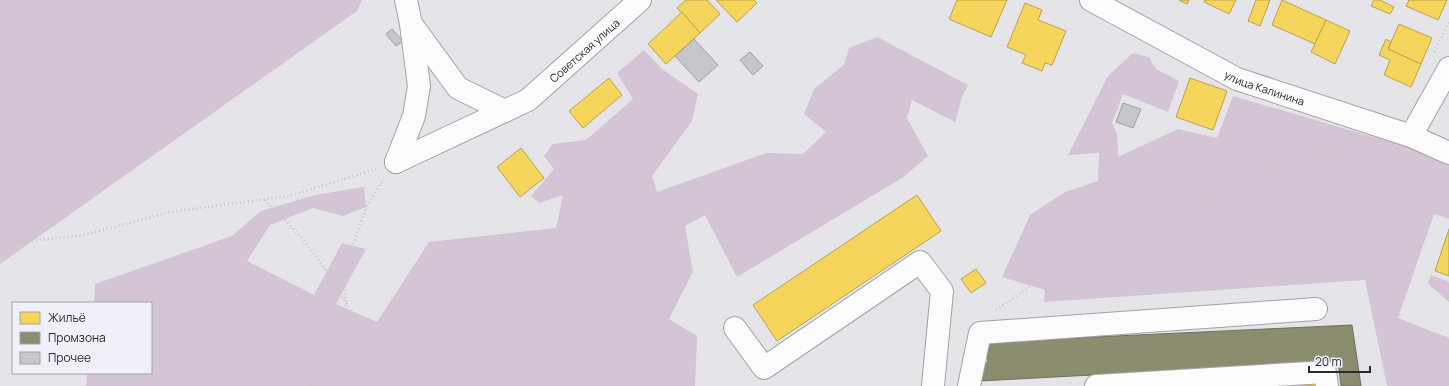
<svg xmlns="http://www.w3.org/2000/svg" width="1449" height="386" font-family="Manrope,sans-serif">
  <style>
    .forest { fill: #d4c4d5 }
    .homes { fill: #f6d55c; stroke: #b9a24e }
    .industry { fill: #8c8c6e; stroke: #6f6f5b }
    .building { fill: #c6c7ca; stroke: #a0a0a3 }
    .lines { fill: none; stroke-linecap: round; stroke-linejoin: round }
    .minor-casing { stroke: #a1a2a5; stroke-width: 24 }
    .path { stroke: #c6c6c8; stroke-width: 2.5; stroke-dasharray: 1 3; stroke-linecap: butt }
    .minor { stroke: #fbfbfc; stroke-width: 22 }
    .labels { text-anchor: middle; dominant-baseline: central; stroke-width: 4; stroke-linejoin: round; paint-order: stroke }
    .street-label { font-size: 11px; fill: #2b2b2e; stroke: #f0f1f8 }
  </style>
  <rect width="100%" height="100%" fill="#e5e5e9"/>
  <g class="forest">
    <polygon points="0,0 362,0 357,11 0,264"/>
    <polygon points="877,37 968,85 962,97 955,122 912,100 907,118 928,156 902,178 737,277 705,215 685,226 693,272 669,319 697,336 695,386 86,386 87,373 151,373 151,303 94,303 95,284 232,236 261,211 315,195 364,187 366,207 343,216 313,208 270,225 247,261 314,295 342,243 366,249 336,304 377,322 429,242 556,228 563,195 540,203 531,196 554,169 544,156 553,144 586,140 633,99 617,73 644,50 662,69 698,94 692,121 652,176 657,192 766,153 803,154 826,132 804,114 814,89 844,65 849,48"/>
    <polygon points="1133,53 1149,57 1156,69 1179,81 1168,112 1123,94 1112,123 1117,134 1118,157 1178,129 1217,138 1233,96 1411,148 1449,165 1449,219 1434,214 1398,318 1449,338 1449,386 1387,386 1365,280 1044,302 1045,290 1002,277 1030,215 1065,192 1098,181 1099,153 1068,155 1108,76"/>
    <polygon points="1431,275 1449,282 1449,302 1428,284"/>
  </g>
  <g class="homes">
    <polygon points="686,0 707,0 720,14 700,33 677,8"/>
    <polygon points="716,0 754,0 757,3 737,22"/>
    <polygon points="957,0 1007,0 991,37 949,19"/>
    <polygon points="1179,0 1189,0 1187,4"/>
    <polygon points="1205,0 1236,0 1229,14 1204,2"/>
    <polygon points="1256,0 1270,0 1260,26 1248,21"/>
    <polygon points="1282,0 1326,20 1315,44 1272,25"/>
    <polygon points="1374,0 1380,0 1394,7 1390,14 1371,6"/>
    <polygon points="1409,0 1447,0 1438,20 1406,6"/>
    <polygon points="1025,3 1042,10 1038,20 1066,31 1052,65 1045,63 1042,71 1022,63 1026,55 1007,47"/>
    <polygon points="682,12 700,33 666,64 648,44"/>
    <polygon points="1326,20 1350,31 1335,64 1311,52"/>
    <polygon points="1399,24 1432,38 1421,64 1388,49"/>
    <polygon points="1386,39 1391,42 1388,49 1421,64 1411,87 1384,75 1390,60 1379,55"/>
    <polygon points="609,78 622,95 583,128 569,111"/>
    <polygon points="1190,78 1227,91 1213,130 1176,117"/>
    <polygon points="521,148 544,178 520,197 497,167"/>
    <polygon points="917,195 941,231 777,341 753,305"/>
    <polygon points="1449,229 1449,276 1435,271"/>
    <polygon points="976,269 986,283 971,293 961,279"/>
    <polygon points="1316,381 1317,386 1283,386"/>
  </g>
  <polygon class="industry" points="1352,325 1361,386 1341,386 1338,362 979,381 978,363 988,363 987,342"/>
  <g class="building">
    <polygon points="392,29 403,41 396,46 386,34"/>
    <polygon points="694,39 718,65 699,82 675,56"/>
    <polygon points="750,52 763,66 753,75 740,60"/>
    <polygon points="1123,103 1141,109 1133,128 1116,122"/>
  </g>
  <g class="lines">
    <g class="minor-casing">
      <g id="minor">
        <path id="s1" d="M1091,0L1237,79L1411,136L1449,153"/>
        <polyline points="412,25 458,88 505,111"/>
        <polyline points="1411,136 1449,68"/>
        <path id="s2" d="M396,162L528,100L640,0"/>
        <polyline points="396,162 414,116 419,86 411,24 406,0"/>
        <polyline points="735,328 764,368 920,262 942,291 933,386"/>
        <polyline points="969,386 980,333 1316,309"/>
        <polyline points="1096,386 1325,372 1327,386"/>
      </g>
    </g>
    <g class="path">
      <polyline points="1434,52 1449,22"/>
      <path d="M265,200C282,218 302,236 316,256C331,277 343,303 361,322C373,333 386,342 399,352C413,362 427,374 439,386"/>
      <polyline points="0,244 84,235 170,212 289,196 376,169"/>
      <polyline points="996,310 1112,230 1275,167 1370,145"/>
      <polyline points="310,386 322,357 339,331 346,302 343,276 366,207 384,179"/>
    </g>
    <use href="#minor" class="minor"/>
  </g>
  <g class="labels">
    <g class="street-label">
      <text stroke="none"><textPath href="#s2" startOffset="221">Советская улица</textPath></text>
      <text stroke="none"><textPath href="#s1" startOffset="195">улица Калинина</textPath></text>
    </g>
  </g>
  <rect x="12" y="302" width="140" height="72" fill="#f0f1f8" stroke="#a1a2a7"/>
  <rect x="20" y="312" width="20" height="12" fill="#f6d55c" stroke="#a1a2a7"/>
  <text x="48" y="322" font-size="12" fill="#2b2b2e">Жильё</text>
  <rect x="20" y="332" width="20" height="12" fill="#8c8c6e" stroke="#a1a2a7"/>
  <text x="48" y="342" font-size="12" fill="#2b2b2e">Промзона</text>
  <rect x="20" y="352" width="20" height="12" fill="#c6c7ca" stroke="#a1a2a7"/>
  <text x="48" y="362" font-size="12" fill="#2b2b2e">Прочее</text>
  <path d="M1309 366v6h61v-6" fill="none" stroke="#2b2b2e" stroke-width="2"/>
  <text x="1315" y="366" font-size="12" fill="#2b2b2e" stroke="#f0f1f8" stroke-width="3" paint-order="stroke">20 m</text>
</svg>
